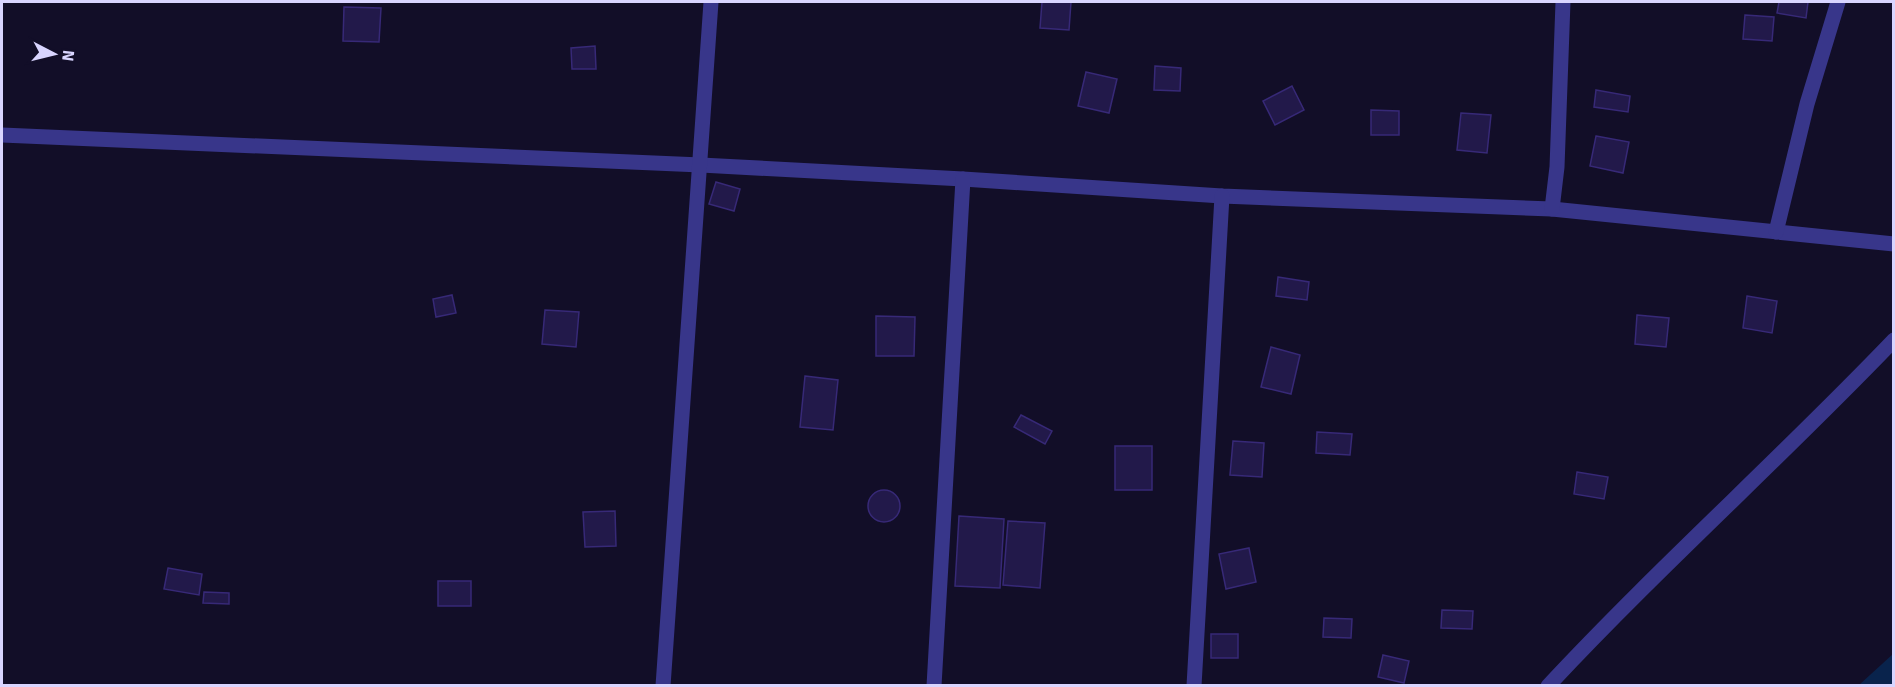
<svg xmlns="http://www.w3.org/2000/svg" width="1895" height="687" font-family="Signika,sans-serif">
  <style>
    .water { fill: #09234c }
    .building { fill: #22194a; stroke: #372977; stroke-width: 1.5 }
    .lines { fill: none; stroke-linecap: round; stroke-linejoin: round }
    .street { stroke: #38368a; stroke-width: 15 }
  </style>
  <rect width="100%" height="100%" fill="#120e28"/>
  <polygon class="water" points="1893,654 1893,685 1859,685"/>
  <g class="building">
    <polygon points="1042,2 1071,2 1069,30 1040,28"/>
    <polygon points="1779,2 1808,2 1806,18 1777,13"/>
    <polygon points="344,7 381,8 379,42 343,41"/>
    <polygon points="1745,15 1774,17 1772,41 1743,39"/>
    <polygon points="595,46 596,69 572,69 571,48"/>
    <polygon points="1155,66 1181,68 1180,91 1154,90"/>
    <polygon points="1086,72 1117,79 1109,113 1078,106"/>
    <polygon points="1292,86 1304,110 1275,125 1263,101"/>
    <polygon points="1596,90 1630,96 1628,112 1594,107"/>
    <polygon points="1371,110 1399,111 1399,135 1371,135"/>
    <polygon points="1461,113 1491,115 1487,153 1457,150"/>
    <polygon points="1596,136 1629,142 1623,173 1590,166"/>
    <polygon points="716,182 740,189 734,211 709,204"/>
    <polygon points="1278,277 1309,282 1307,300 1276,296"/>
    <polygon points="452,295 456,313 436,317 433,299"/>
    <polygon points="1747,296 1777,301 1772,333 1743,328"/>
    <polygon points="545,310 579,312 576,347 542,344"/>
    <polygon points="1637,315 1669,318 1666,347 1635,344"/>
    <polygon points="876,316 915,317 914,356 876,356"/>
    <polygon points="1271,347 1300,355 1291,394 1261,387"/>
    <polygon points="805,376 838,380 833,430 800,427"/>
    <polygon points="1021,415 1052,431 1045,444 1014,427"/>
    <polygon points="1317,432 1352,434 1350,455 1316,453"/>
    <polygon points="1233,441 1264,443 1262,477 1230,475"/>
    <rect x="1115" y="446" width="37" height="44"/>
    <polygon points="1577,472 1608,477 1604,499 1574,494"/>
    <circle cx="884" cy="506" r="16"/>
    <polygon points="615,511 616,546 585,547 583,512"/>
    <polygon points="959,516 1004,519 1000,588 955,586"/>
    <polygon points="1008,521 1045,523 1040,588 1003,585"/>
    <polygon points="1249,548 1256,582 1226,589 1219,554"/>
    <polygon points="168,568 202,574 199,595 164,589"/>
    <rect x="438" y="581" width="33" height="25"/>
    <polygon points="204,592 229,593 229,604 203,603"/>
    <polygon points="1442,610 1473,611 1472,629 1441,628"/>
    <polygon points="1324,618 1352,619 1351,638 1323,637"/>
    <rect x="1211" y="634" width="27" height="24"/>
    <polygon points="1383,655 1409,661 1404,683 1378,677"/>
  </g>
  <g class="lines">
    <g class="street">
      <polyline points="2,135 701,165 963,179 1222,196 1552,209 1894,244"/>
      <polyline points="1552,209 1557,167 1563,2"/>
      <polyline points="1776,232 1807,104 1838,2"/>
      <polyline points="663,686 711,2"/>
      <polyline points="934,686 963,179"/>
      <polyline points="1194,686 1222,196"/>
      <path d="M1548,686C1659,567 1781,458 1894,340"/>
    </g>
  </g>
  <rect width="1895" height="687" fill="none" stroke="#d9d5ff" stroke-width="6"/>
  <g transform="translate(54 54) rotate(97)" stroke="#120e28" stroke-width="4.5" paint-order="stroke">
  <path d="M0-4.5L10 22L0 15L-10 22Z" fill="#d9d5ff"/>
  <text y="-9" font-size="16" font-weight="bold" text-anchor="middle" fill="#d9d5ff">N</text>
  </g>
</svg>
